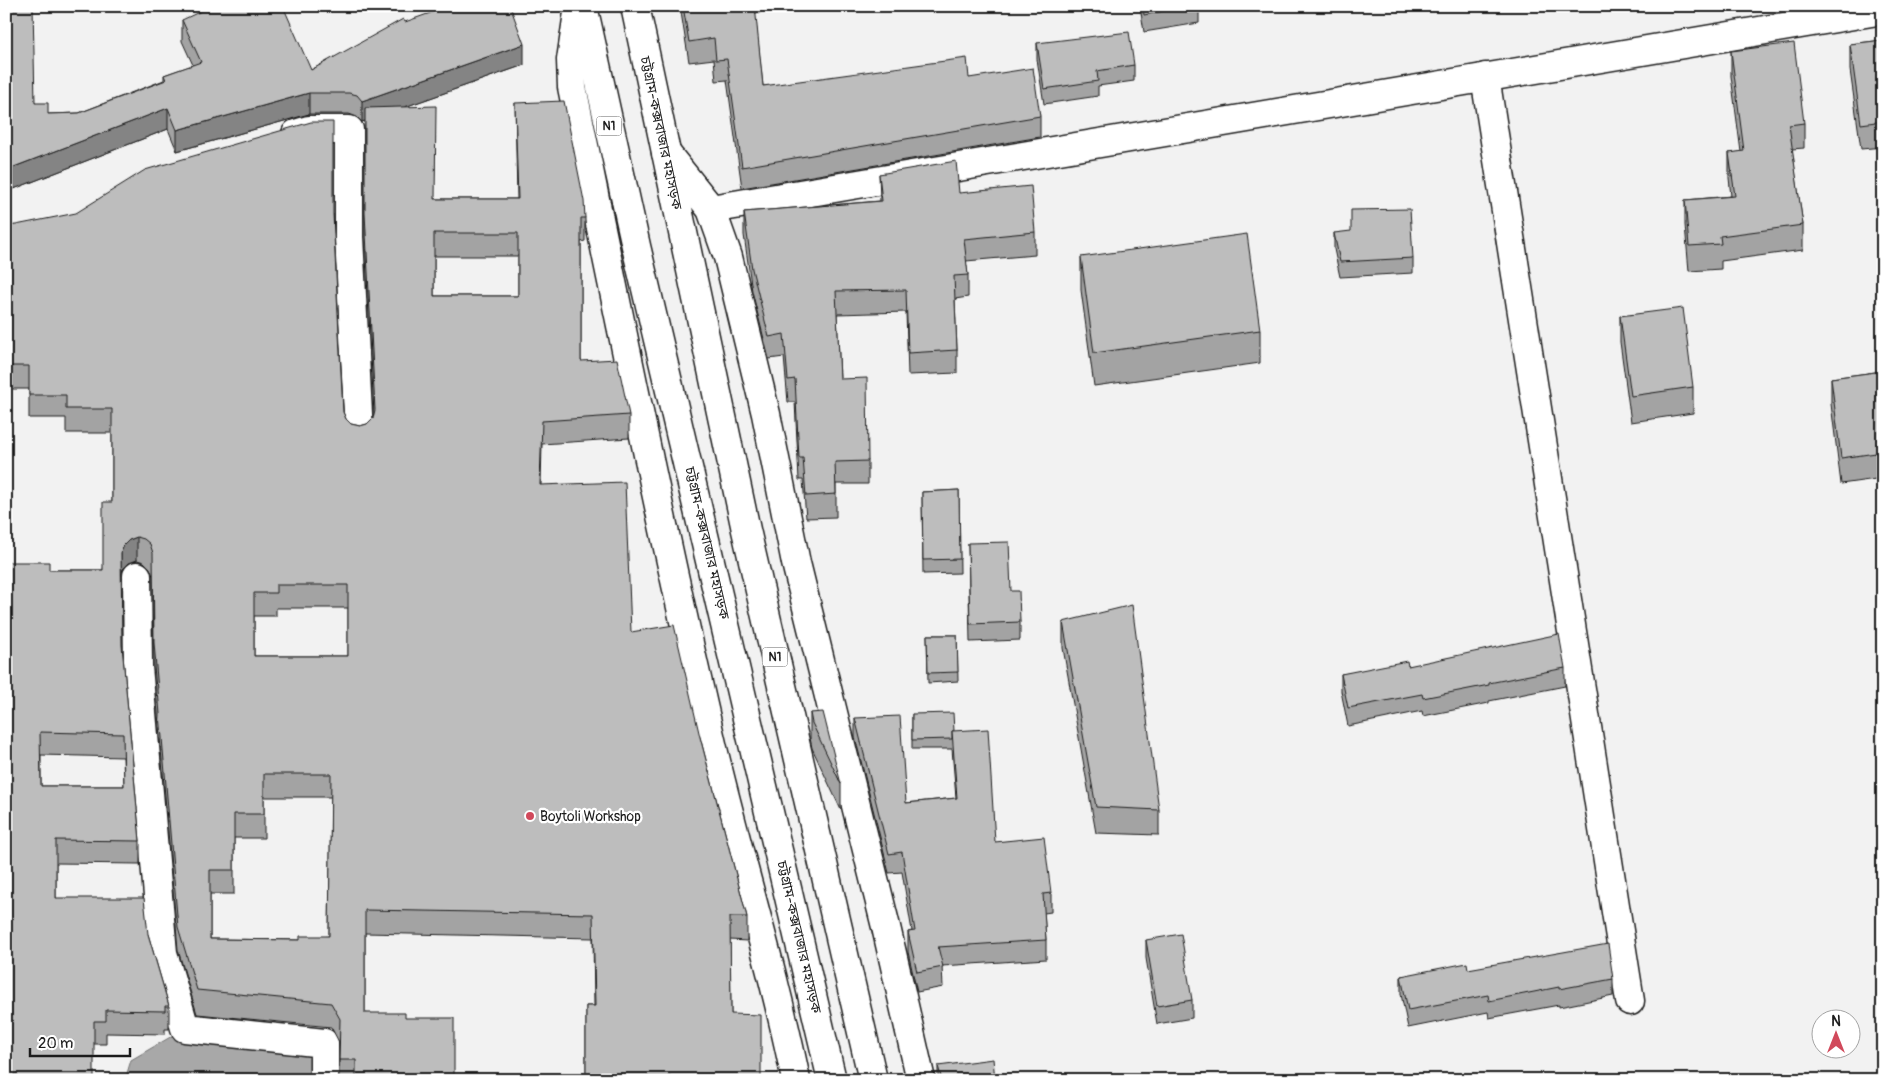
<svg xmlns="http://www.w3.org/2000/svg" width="1889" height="1086" font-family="Pangolin,'Noto Sans Bengali',sans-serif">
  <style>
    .water { fill: #a8a8a8; stroke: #707070 }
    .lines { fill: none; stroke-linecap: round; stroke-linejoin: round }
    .minor-casing { stroke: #1c1c1c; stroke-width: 31 }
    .trunk-casing { stroke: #1c1c1c; stroke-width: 31 }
    .minor { stroke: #fff; stroke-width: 28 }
    .trunk { stroke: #fff; stroke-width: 28 }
    .wall { fill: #a3a3a3; stroke: #1c1c1c; fill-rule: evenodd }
    .shaded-wall { fill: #848484; stroke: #1c1c1c }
    .building { fill: #bdbdbd; stroke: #1c1c1c; fill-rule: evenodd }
    .poi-dot { fill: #d1495b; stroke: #fff; stroke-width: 2 }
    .labels { text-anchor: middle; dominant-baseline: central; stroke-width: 4.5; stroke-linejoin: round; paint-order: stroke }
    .shield { fill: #fff; stroke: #606060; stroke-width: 1 }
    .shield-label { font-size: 12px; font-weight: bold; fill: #1c1c1c }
    .street-label { font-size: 14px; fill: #1c1c1c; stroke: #fff }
    .poi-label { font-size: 14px; fill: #1c1c1c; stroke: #fff; text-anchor: start }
  </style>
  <rect width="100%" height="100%" fill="#f2f2f2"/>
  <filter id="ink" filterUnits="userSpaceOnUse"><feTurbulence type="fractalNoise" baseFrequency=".02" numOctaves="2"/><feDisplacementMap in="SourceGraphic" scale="10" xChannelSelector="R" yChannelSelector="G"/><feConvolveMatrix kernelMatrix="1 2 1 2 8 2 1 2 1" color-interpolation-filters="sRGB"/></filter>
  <g filter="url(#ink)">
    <polygon class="water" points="179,1032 310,1049 310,1080 125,1080 131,1060"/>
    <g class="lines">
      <g class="minor-casing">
        <g id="minor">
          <path d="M579,6L571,60L572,87C618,311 663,535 715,757C741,865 774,971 796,1080"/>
          <polyline points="1485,77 1630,1001"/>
          <polyline points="296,134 309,130 349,130 349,237 359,434"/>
          <polyline points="666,153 711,209 728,257 766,414 796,563 886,927 921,1080"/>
          <polyline points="711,209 1883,10"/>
          <polyline points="137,576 138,667 163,953 185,1028 324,1043 324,1080"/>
        </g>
      </g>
      <g class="trunk-casing">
        <g id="trunk">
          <polyline points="583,6 636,246 832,1080"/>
          <polyline points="635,6 746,530 873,1080"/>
        </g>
      </g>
      <use href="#minor" class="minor"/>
      <use href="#trunk" class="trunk"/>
    </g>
    <g class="wall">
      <path d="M6,6L35,103L48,114L79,113L164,80V75L193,65L182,41V20L311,70L405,22L524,65L407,106L435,199H517L515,103L585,218V241L581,242V361L629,415V438L542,444L541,485L631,632L700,737L747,917V941L730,940L731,1014L761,1080H586V1006H594L593,938L365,933V1013L405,1018L454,1080H339V1042L331,1027L197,1014L178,950L154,666L153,576L150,568L144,562L137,560L129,563L123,569L122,575V645L140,841V864L56,863V898L148,934L169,1006V1029H165V1034L106,1033V1044H94L6,1080L49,570H103L112,502V433H66V418H29V389H6V226L333,214L343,412L346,419L351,424L360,426L367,424L373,418L374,414L365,237V121L362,122L357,117L349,114H309L177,151L168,129L6,192ZM434,256H518V296H434ZM276,608H348V656H254V616H276ZM41,755L123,757L124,786H41ZM264,797H331L329,936L300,940L210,939V894H234V838H264Z"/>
      <polygon points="680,6 760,6 760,13 755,13 763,86 969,78 1040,116 1040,137 742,188 727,80 716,81 714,59 689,62"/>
      <polygon points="1140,6 1199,6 1199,23 1144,32"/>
      <polygon points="1883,40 1883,147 1861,149 1850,70 1850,44"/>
      <polygon points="1037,43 1134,65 1134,81 1098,86 1098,96 1044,104 1037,59"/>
      <polygon points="1731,51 1804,123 1804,148 1792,149 1803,225 1803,250 1721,261 1721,269 1689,271 1685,225 1685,200 1731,196 1729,178 1729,153 1741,152 1731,76"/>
      <polygon points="879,174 959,193 1035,232 1035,255 966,261 968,275 968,297 955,299 957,350 957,373 908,375 906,312 837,314 840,379 868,461 868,484 836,484 836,517 806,518 803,480 799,480 795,402 788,402 784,357 769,359 752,291 744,235 744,212 880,201"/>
      <polygon points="1334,233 1413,258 1413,273 1340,277 1334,249"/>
      <polygon points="1081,257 1260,330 1260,363 1094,386 1081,290"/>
      <polygon points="1620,316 1693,387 1693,413 1631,422 1620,342"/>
      <polygon points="1883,371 1883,478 1841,484 1831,404 1831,378"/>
      <polygon points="959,490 960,573 923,574 922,492"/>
      <polygon points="968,543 1011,591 1020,622 1020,640 970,642"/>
      <polygon points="1063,622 1159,810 1159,835 1096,833 1063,648"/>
      <polygon points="927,635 957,635 958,681 928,683"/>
      <polygon points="1408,666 1565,668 1565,686 1489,701 1489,703 1423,716 1422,711 1348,726 1341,691 1341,674"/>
      <polygon points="810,713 841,784 841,810 812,748 810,738"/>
      <polygon points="912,714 954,731 995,842 1051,893 1051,912 1044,913 1046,940 1046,959 942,966 943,987 917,992 908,952 908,932 912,931 902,872 889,873 855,737 855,718 906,803 956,798 952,749 912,749"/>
      <polygon points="1146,940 1192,1000 1192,1018 1157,1024 1146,958"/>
      <polygon points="1468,969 1613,979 1613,996 1559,1007 1559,1005 1489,1018 1488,1012 1408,1028 1401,994 1401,976"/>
      <polygon points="938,1066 995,1080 938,1080"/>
    </g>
    <g class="shaded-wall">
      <polygon points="524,44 524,65 362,122 362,101"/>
      <polygon points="309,93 309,114 177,151 177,130"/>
      <polygon points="168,108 168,129 6,192 6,170"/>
      <polygon points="137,537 137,560 129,563 123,569 121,576 121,553 123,546 129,540"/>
    </g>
    <g class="building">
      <polygon points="6,6 33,6 35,103 48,103 48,114 79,113 166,80 164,75 201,62 182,20 212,6 283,6 311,70 403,19 405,22 450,6 510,6 524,44 362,101 357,95 349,93 309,93 177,130 168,108 6,170"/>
      <polygon points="683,6 755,6 763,86 967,58 969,78 1033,68 1040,116 742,167 727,59 716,60 714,38 689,42"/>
      <polygon points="1143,6 1190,6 1144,15"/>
      <polygon points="1129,32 1134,65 1097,71 1098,81 1044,89 1037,43"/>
      <polygon points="1883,40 1883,121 1861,124 1850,44"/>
      <polygon points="1794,43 1804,123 1789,125 1803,225 1720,236 1721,244 1689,246 1685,200 1735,196 1729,153 1744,151 1731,51"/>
      <path d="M564,101L584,201L585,218H581V361L617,359L629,415L542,421L540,485L625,482L631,632L674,625L700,737L747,917H730L731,1014L761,1015V1080H700V1077L586,1076V1006H595L593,914L365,910V1013H405V1018H454V1080H356V1060H339L340,1019L331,1003L197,990L178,927L154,643L153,553L150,544L144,539L137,537L129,540L123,546L121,553L122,645L140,841L56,840V898H144L148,934L169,1006H165V1011L106,1010V1021H94V1080H6V562H49V570H103V502H112V409H66V395H29V366H6V226L16,225L76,213L145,170L311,122H333V214L343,412L346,419L351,424L360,426L367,424L373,418L375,410L365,213V108L436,106L435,199H518L515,103ZM434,233H518V296H434ZM276,585H348V656H254V593H276ZM40,732L123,734L124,786H41ZM264,774H331L329,936H300V940L210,939V870H234V814H264Z"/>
      <polygon points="956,161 959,193 1031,186 1035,232 964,239 968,275 954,276 957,350 908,353 906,290 836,291 840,379 867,378 868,461 835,462 836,494 806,496 803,458 799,458 795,379 788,380 784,334 769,337 752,269 744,212 882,201 879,174"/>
      <polygon points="1410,209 1413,258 1340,262 1334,233 1351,231 1351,210"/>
      <polygon points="1247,234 1260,330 1094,353 1081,257"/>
      <polygon points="1683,308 1693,387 1631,396 1620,316"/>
      <polygon points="1883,371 1883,452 1841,458 1831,378"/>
      <polygon points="959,490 960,559 923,560 922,492"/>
      <polygon points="1009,542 1011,591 1019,591 1020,622 970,624 968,543"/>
      <polygon points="1132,605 1159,810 1096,807 1063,622"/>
      <polygon points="1559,634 1565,668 1489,683 1489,685 1423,698 1422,694 1348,708 1341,674 1407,661 1408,666"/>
      <polygon points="927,635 957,635 958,672 928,673"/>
      <polygon points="823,712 841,784 812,723 810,713"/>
      <polygon points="953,713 954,731 952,731 952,739 912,740 912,714"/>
      <polygon points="900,716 906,803 957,798 952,731 988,729 995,842 1044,837 1051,893 1043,894 1046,940 938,947 943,967 917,972 908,932 915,931 902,852 889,854 855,718"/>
      <polygon points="1181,934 1192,1000 1157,1006 1146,940"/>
      <polygon points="1608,944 1613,979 1559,989 1559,987 1489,1001 1488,995 1408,1010 1401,976 1467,963 1468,969"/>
      <polygon points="993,1059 995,1080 942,1080 938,1066"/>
    </g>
  </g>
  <circle class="poi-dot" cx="530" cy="816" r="5"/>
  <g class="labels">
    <g class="shield">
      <rect x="596.5" y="116.5" width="25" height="19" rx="4"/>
      <rect x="762.5" y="647.5" width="25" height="19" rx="4"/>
    </g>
    <g class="shield-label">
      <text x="609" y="126">N1</text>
      <text x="775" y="657">N1</text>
    </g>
    <g class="street-label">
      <text transform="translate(661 133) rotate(78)">চট্টগ্রাম-কক্সবাজার মহাসড়ক</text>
      <text transform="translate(707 543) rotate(77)">চট্টগ্রাম-কক্সবাজার মহাসড়ক</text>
      <text transform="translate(799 937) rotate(77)">চট্টগ্রাম-কক্সবাজার মহাসড়ক</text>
    </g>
    <g class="poi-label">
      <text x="540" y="816">Boytoli Workshop</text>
    </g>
  </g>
  <rect width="1889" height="1086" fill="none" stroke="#fff" stroke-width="25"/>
  <rect x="12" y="12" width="1864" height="1061" fill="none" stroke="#1c1c1c" stroke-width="2" filter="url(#ink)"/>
  <g transform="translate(1836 1034)"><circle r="24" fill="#ffffff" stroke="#a4a4a4"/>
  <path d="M0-4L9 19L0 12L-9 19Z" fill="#d1495b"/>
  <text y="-8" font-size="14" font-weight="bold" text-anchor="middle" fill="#1c1c1c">N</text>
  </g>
  <path d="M30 1048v8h100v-8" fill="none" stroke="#1c1c1c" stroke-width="2.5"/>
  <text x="38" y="1048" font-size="15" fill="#1c1c1c" stroke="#ffffff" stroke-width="4" paint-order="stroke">20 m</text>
</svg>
